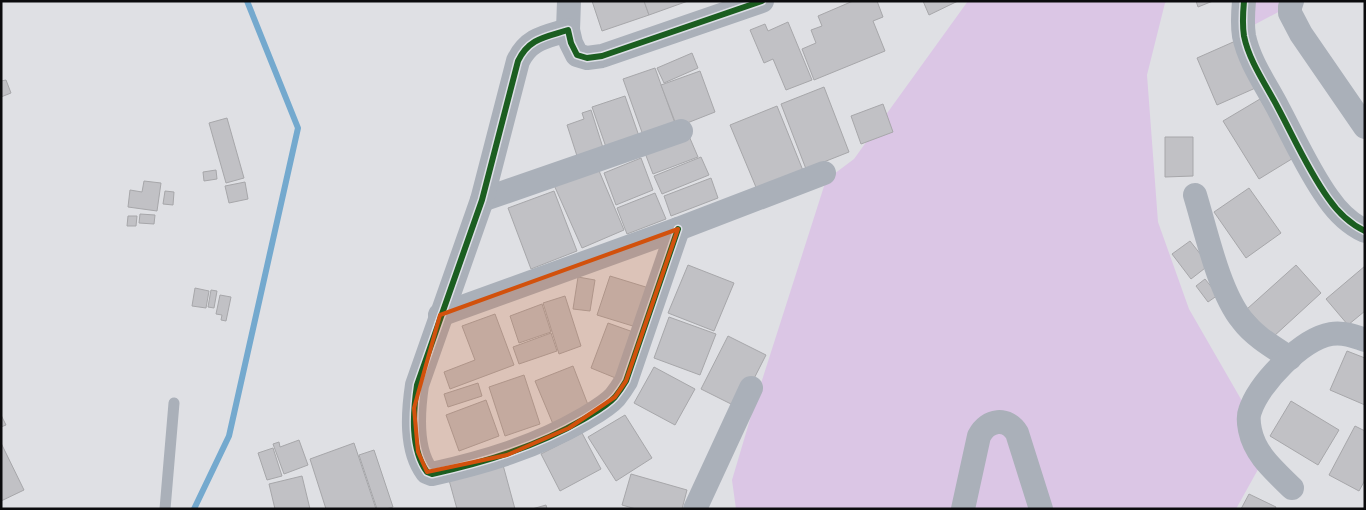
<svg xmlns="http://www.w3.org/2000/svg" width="1366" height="510" font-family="'Space Grotesk',sans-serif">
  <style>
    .green { fill: #dbc6e5 }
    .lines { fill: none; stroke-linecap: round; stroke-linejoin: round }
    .stream { stroke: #74a9ce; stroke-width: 6 }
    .building { fill: #c1c1c5; stroke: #a7a7aa }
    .lane { stroke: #aab0b9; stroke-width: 11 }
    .street { stroke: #aab0b9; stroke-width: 24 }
    .cycleway-casing { stroke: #dddfe6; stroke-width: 9 }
    .cycleway { stroke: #1b5e20; stroke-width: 6 }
    .marked { fill: #d2510c; fill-opacity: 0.2; stroke: #d2510c; stroke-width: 4; stroke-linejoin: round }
  </style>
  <rect width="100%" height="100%" fill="#dfe0e4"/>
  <g class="green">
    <polygon points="968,1 1168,1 1165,3 1147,75 1158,222 1189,309 1261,434 1261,464 1236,509 736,509 732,480 757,396 826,180 854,159"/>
    <polygon points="1238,1 1284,1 1282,10 1250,27"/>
  </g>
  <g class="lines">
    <polyline class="stream" points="194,509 229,436 298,128 247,1"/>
  </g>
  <g class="building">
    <polygon points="592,1 644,1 649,15 602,31"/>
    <polygon points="644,1 688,1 649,15"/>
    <polygon points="853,1 877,1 883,17 873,21 885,51 814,80 802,49 816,43 811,30 822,26 818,16"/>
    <polygon points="923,1 958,1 929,15"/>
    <polygon points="1196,1 1213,1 1198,7"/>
    <polygon points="788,22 812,80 786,90 773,59 764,63 750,30 765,24 768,31"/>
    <polygon points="1240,39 1260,86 1217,105 1197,58"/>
    <polygon points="692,53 698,68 664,83 657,68"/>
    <polygon points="655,68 676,126 644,138 623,79"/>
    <polygon points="700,71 715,112 677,127 661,85"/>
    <polygon points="6,80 11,93 1,97 1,81"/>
    <polygon points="824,87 849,152 806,169 781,104"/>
    <polygon points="625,96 640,139 607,150 592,107"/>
    <polygon points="1260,99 1295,157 1259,179 1223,121"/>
    <polygon points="883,104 893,132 861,144 851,116"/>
    <polygon points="777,106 804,173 758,192 730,125"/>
    <polygon points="591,110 604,151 578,159 567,125 584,119 582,113"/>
    <polygon points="227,118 244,178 226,183 209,123"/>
    <polygon points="689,136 698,157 653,174 645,153"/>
    <polygon points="1165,137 1193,137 1193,176 1165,177"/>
    <polygon points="701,157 709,175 662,194 654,176"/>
    <polygon points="641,158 653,190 616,205 604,173"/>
    <polygon points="597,166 624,230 582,248 554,185"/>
    <polygon points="216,170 217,179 204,181 203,172"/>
    <polygon points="711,178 718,198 671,216 664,196"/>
    <polygon points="144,181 161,183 157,211 128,207 130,190 142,192"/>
    <polygon points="245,182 248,199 229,203 225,186"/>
    <polygon points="1249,188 1281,233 1246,258 1214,212"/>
    <polygon points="165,191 174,192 173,205 163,204"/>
    <polygon points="554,191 577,251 531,269 508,208"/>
    <polygon points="655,193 666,219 627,234 617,208"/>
    <polygon points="140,214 155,215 154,224 139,223"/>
    <polygon points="128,216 137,216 136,226 127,226"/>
    <polygon points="1190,241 1209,265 1191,279 1172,254"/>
    <polygon points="688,265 734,283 714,331 668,313"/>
    <polygon points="1296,265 1321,293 1273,337 1247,309"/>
    <polygon points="1365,266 1365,311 1348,325 1326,299"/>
    <polygon points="610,276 649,288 636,327 597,315"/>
    <polygon points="578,277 595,280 590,311 573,309"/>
    <polygon points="1205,279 1218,295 1208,302 1196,286"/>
    <polygon points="195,288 209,291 206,308 192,306"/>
    <polygon points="211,290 217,291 214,308 208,307"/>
    <polygon points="220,295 231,297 226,321 221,320 222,315 216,314"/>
    <polygon points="565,296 581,346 559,354 543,303"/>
    <polygon points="542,304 551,332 519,343 510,316"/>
    <polygon points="495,314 514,365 450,389 444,372 475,360 462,326"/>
    <polygon points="669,317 716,334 700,375 654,358"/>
    <polygon points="608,323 636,333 618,379 591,368"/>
    <polygon points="551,333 557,351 519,364 513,347"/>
    <polygon points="728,336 766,355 739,408 701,389"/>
    <polygon points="1347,351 1365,358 1365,405 1330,390"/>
    <polygon points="573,366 590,410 553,424 535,381"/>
    <polygon points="654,367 695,389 675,425 634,403"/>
    <polygon points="524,375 540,424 505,436 489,387"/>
    <polygon points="478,383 482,396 448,407 444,394"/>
    <polygon points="486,400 499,436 459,451 446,415"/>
    <polygon points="1291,401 1339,430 1318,465 1270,436"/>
    <polygon points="1,415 6,425 1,427"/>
    <polygon points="625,415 652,458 616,481 588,437"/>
    <polygon points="1355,426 1365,431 1365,480 1359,491 1329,475"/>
    <polygon points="582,433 601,469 560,491 541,454"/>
    <polygon points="299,440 308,465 284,474 273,444 279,442 280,447"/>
    <polygon points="1,443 24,490 1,501"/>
    <polygon points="354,443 376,509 326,509 310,459"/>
    <polygon points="273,448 282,476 267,480 258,453"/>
    <polygon points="374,450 393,507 386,509 377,509 359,455"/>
    <polygon points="503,465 515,509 457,509 449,480"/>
    <polygon points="631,474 687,490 682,509 636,509 622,505"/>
    <polygon points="302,476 310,509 275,509 269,484"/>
    <polygon points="1249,494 1276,507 1275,509 1241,509"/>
    <polygon points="546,505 547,509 532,509"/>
  </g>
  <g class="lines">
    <polyline class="lane" points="165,509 174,403"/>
    <g class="street">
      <path d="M1244,1C1243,12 1242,24 1244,36C1249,61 1266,85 1278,108C1294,138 1308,170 1328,198C1337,211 1350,224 1365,231"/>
      <polyline points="1292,1 1290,7 1290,13 1301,34 1365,127"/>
      <polyline points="568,30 569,1"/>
      <path d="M1195,195C1206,231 1219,292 1242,320C1254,336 1273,347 1290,358"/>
      <polyline points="482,200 681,131"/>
      <path d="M678,229L626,381C623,386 619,392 615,397C607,406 594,413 584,419C536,447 485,462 432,474L427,472C410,449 413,412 417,385L482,200L518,61C529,38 546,37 568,30L571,43L577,55L587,58L602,56L762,1"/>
      <polyline points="440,315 678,229 824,173"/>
      <path d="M1292,488C1275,471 1255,455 1250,430C1249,425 1248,416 1250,411C1259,383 1302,339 1331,334C1343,332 1354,336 1365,340"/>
      <polyline points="695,509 751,388"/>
      <path d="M963,509L979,436C988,419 1007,417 1017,433L1041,509"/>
    </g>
    <g class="cycleway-casing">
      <g id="cycleway">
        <path d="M1244,1C1243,12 1242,24 1244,36C1249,61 1266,85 1278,108C1294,138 1308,170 1328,198C1337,211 1350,224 1365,231"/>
        <path d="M678,229L626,381C623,386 619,392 615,397C607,406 594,413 584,419C536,447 485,462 432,474L427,472C410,449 413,412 417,385L482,200L518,61C529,38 546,37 568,30L571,43L577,55L587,58L602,56L762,1"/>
      </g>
    </g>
    <use href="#cycleway" class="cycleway"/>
  </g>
  <path class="marked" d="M678,229L626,381L615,397L569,428L507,455L427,472L418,452L414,408L440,315Z"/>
  <rect width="1366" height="510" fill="none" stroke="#0b0b0d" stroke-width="5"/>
</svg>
